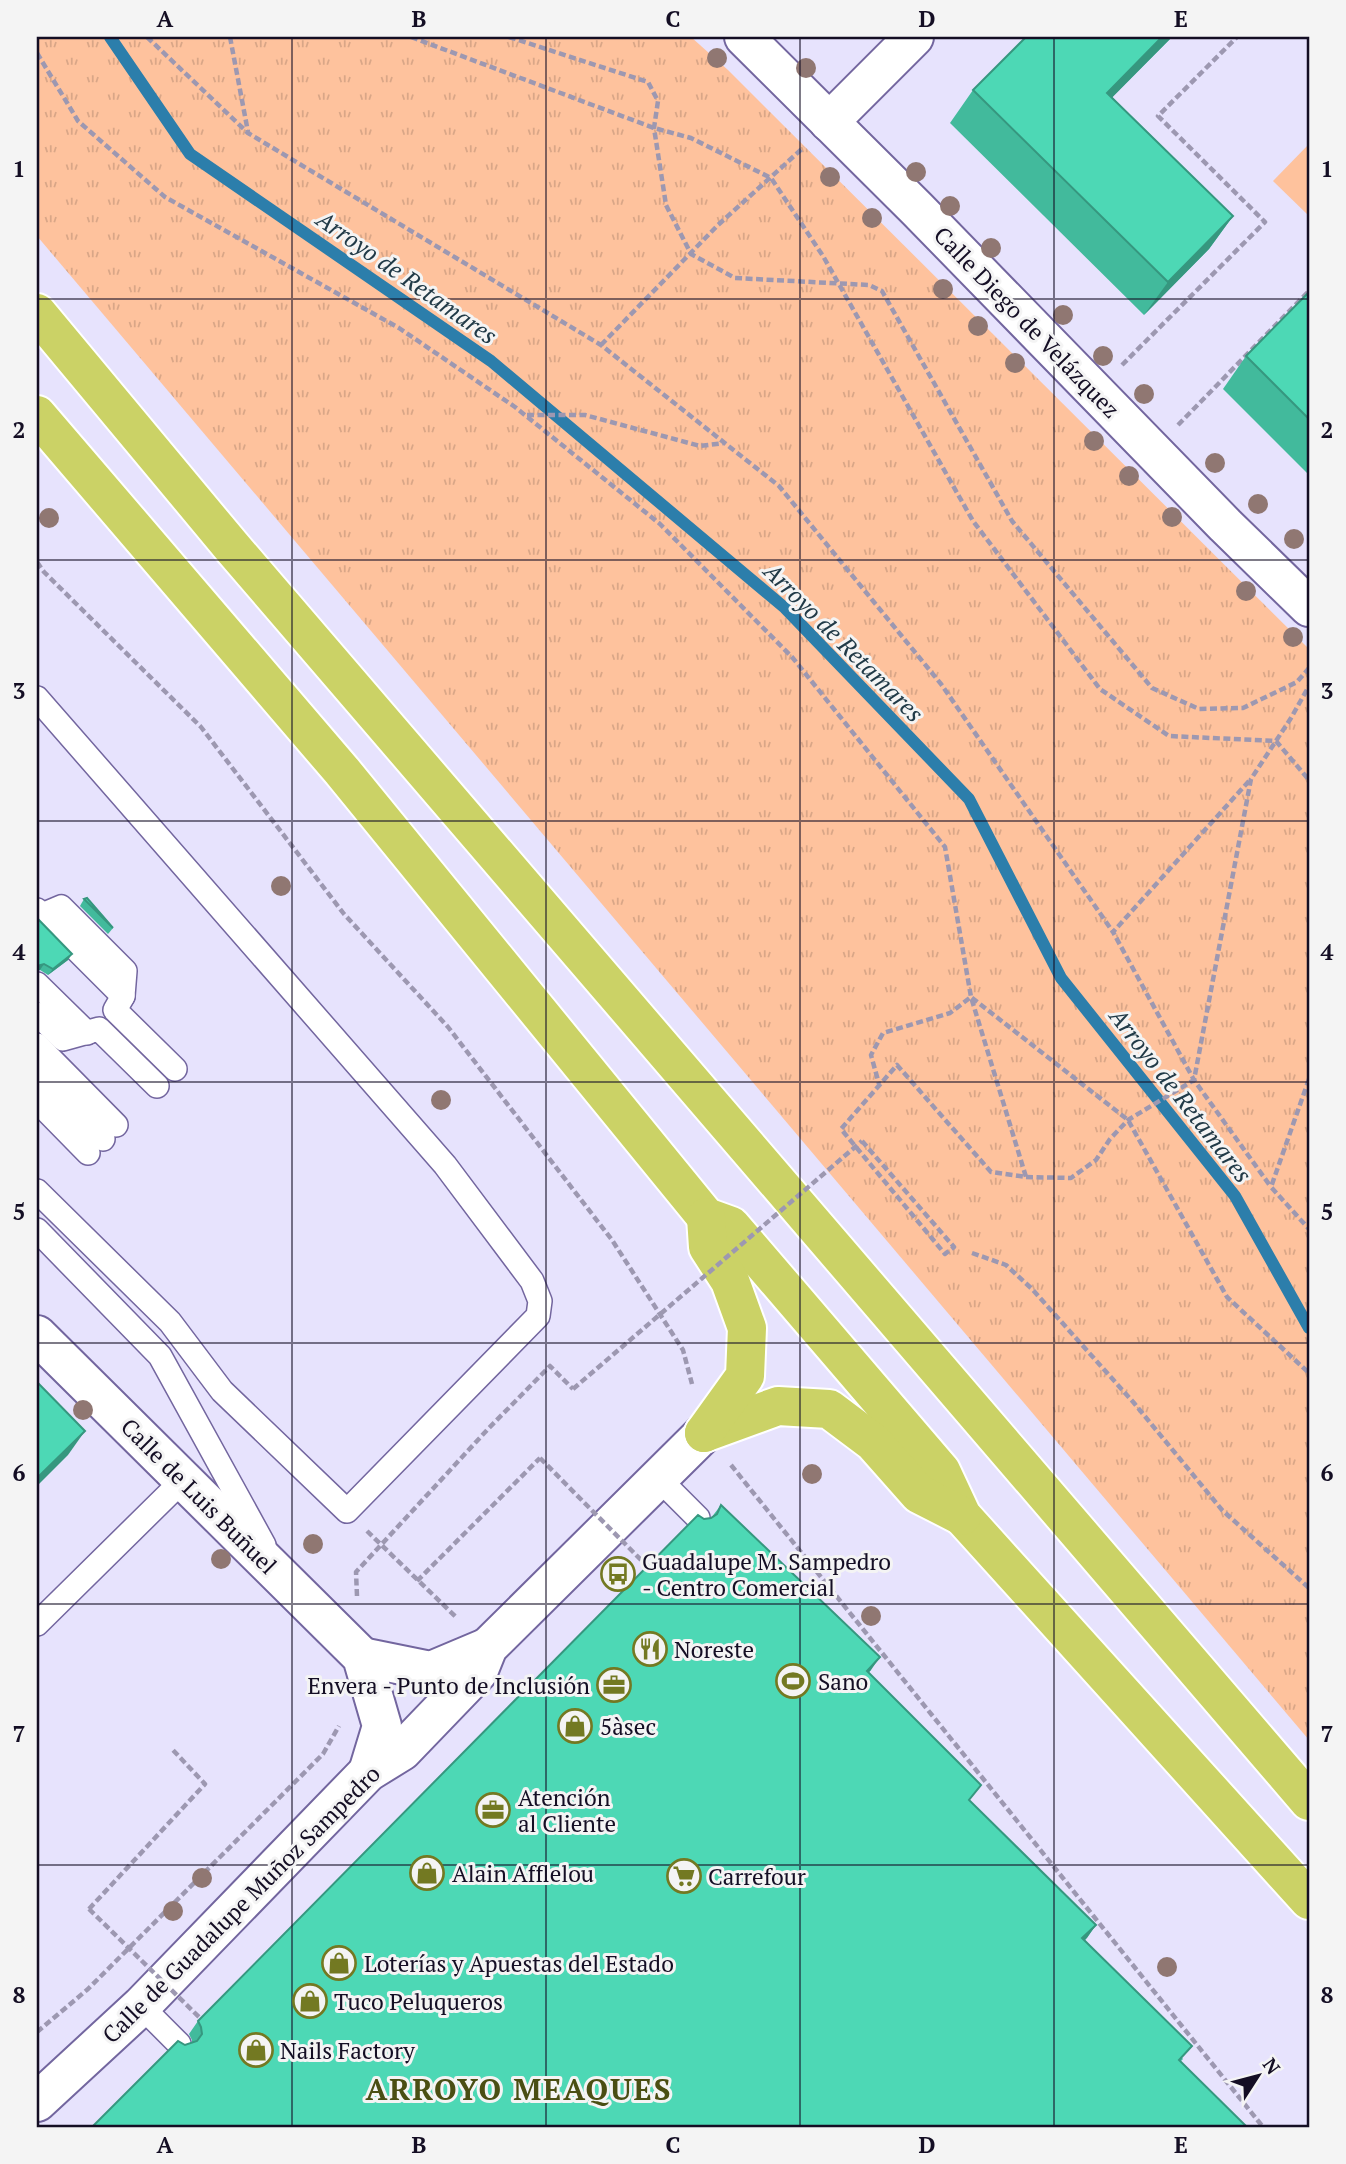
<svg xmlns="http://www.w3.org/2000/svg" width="1346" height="2164" font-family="'PT Serif',serif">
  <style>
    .grass { fill: #fec29d }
    .park { fill: url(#park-tufts) }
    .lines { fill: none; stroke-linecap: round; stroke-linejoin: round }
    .stream { stroke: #2c7eab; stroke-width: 12 }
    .service-casing { stroke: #73669f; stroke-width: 26 }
    .minor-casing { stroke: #73669f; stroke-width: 42 }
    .trunk-casing { stroke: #fff; stroke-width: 42 }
    .path { stroke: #9d98b1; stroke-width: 4.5; stroke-dasharray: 7 3.5; stroke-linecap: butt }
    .service { stroke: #fff; stroke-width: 23 }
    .minor { stroke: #fff; stroke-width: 38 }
    .trunk { stroke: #cbd266; stroke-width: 38 }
    .path-bridge { stroke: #9d98b1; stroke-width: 4.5; stroke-dasharray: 7 3.5; stroke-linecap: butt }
    .tree { fill: #907772 }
    .wall { fill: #42ba9c }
    .shaded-wall { fill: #36977f }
    .building { fill: #4dd8b5; stroke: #36977f; stroke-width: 2 }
    .grid { fill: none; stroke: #140e24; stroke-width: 2; stroke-opacity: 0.55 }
    .labels { text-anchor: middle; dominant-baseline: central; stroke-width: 6; stroke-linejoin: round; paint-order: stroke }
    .street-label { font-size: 23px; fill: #140e24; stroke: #f4f4f4 }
    .poi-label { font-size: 23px; fill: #140e24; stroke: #f4f4f4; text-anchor: start }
    .water-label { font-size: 24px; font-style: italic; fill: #213a47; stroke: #f4f4f4 }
    .district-label { font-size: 30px; font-weight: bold; letter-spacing: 2px; fill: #4a4e13; stroke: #f4f4f4 }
    .neatline { fill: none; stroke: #140e24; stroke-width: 2.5 }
    .grid-label { font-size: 23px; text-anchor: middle; font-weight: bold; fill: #140e24 }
  </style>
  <defs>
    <pattern id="park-tufts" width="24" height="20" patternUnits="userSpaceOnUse" patternTransform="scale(1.75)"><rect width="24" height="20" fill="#fec29d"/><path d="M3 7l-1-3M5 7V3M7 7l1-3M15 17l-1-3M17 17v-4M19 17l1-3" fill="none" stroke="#d9a687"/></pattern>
  </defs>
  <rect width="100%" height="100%" fill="#e7e3fd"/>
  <polygon class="grass" points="1309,144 1309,216 1273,181"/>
  <polygon class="park" points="37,37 691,37 728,70 1309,649 1309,1740 37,236"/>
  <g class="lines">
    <polyline class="stream" points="110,37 190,154 491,361 785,608 969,799 1061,978 1235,1196 1309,1328"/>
    <g class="service-casing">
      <g id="service">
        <polyline points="37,698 445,1165 532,1281 540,1301 538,1316 347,1511 222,1391 170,1322 37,1191"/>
        <polyline points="37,910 42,915 61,907 125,971 123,996 115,1010 175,1069"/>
        <polyline points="42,915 123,996"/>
        <polyline points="37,984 87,1033"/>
        <polyline points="37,1014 63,1039 99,1029 157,1086"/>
        <polyline points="37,1045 116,1125"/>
        <polyline points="37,1072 103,1139"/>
        <polyline points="37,1101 88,1153"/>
        <polyline points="37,1230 160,1356 264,1545"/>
        <polyline points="658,1478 698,1518"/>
        <polyline points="37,1624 183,1480"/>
        <polyline points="141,2006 179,2044"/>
      </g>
    </g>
    <g class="minor-casing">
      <g id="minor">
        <polyline points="744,37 917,209 1225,525 1309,607"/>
        <polyline points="829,122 914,37"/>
        <polyline points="37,1335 362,1657 382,1726 368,1772"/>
        <polyline points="362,1657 431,1671 488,1647"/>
        <polyline points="37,2102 141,2006 368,1772 402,1751 478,1672 488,1647 704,1433"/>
      </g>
    </g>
    <g class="trunk-casing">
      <g id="trunk">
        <polyline points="37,313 231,546 1309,1801"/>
        <polyline points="37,415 342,771 706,1217 731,1226 941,1471 962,1516 1309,1900"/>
        <polyline points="704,1433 778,1406 829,1409 873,1442 919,1494 962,1516"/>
        <polyline points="704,1433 745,1376 747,1328 730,1281 708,1247 706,1217"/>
      </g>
    </g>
    <g class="path">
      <polyline points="147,37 248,133 601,345 779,486 941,684 1113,932"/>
      <polyline points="230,37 248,132"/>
      <polyline points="411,37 654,128 691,138 771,178 823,256 973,521 1100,689 1169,736 1276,741 1309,780"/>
      <polyline points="509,37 648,82 658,101 654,128 666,205 691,254 735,278 869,285 882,291 1012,521 1152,688 1199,709 1243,708 1297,682 1309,668"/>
      <polyline points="37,53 78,121 165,197 399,328 515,407 660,524 792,657 945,847 971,997 950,1013 883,1033 871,1055 879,1084"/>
      <polyline points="601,345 718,225 804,147"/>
      <polyline points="1122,365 1265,222 1158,116 1237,37"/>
      <polyline points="527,415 585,415 700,446 724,443"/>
      <polyline points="1178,425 1309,291"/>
      <polyline points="37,562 44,572 201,727 344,914 448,1027 612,1240 683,1350 692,1384"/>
      <polyline points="1249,781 1113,932 1194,1080 1271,1187"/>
      <polyline points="1309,1079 1271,1187 1309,1229"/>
      <polyline points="862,1141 954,1247 945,1254 841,1129 897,1065 991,1172 1026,1177 971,997 1128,1120 1227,1297 1309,1373"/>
      <polyline points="1026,1177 1071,1178 1096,1160 1110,1139 1128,1120 1194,1080 1251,779 1291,718 1309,686"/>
      <polyline points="972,1253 1006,1265 1032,1289 1134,1403 1222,1510 1309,1588"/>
      <polyline points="731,1465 1263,2127"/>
      <polyline points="367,1531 457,1618"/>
      <polyline points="417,1581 540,1458"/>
      <polyline points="357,1596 356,1572 488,1429 550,1366 573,1389"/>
      <polyline points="89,1909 205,1784 172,1749"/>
      <polyline points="37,2032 88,1989 323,1754 339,1726"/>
    </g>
    <use href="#service" class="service"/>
    <use href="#minor" class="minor"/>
    <use href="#trunk" class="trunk"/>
    <g class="path-bridge">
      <polyline points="573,1389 862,1141"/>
      <polyline points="540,1458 649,1568"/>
      <polyline points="89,1909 202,2020"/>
    </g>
  </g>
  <g class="tree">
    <circle cx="717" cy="58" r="10"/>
    <circle cx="806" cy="68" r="10"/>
    <circle cx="916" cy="172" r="10"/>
    <circle cx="830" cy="177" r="10"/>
    <circle cx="950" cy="206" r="10"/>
    <circle cx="872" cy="218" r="10"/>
    <circle cx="991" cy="248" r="10"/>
    <circle cx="943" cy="289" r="10"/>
    <circle cx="1063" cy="315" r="10"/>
    <circle cx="978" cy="326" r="10"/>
    <circle cx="1103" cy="356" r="10"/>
    <circle cx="1015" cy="363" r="10"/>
    <circle cx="1144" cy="394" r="10"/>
    <circle cx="1094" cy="441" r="10"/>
    <circle cx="1215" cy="463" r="10"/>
    <circle cx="1129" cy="476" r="10"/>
    <circle cx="1258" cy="504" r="10"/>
    <circle cx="1172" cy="517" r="10"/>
    <circle cx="49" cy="518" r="10"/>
    <circle cx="1294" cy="539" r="10"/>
    <circle cx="1246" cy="591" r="10"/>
    <circle cx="1293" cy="637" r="10"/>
    <circle cx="281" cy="886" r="10"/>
    <circle cx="441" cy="1100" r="10"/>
    <circle cx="83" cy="1410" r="10"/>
    <circle cx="812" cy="1474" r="10"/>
    <circle cx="313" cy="1544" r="10"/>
    <circle cx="221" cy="1559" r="10"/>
    <circle cx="871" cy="1616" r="10"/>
    <circle cx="202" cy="1878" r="10"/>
    <circle cx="173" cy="1911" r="10"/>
    <circle cx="1167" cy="1967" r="10"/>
  </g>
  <g class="wall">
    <polygon points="1026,37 1172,37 1112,97 1233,216 1209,249 1144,315 950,123 973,90"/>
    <polygon points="1309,292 1309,475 1223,389 1246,356"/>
    <polygon points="84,899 113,928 108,934 80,906"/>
    <polygon points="37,918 68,960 48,975 40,970 37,971"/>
    <polygon points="721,1505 871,1670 868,1673 969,1801 1096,1925 1085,1940 1183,2059 1180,2062 185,2045 192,2043 192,2040 189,2034 198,2021 704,1519 711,1518"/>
  </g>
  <g class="shaded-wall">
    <polygon points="1162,37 1172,37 1084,126 1107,93"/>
    <polygon points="1233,216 1209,249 1144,315 1168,282"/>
    <polygon points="72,954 68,960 48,975 53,969"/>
    <polygon points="44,964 40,970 37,971 37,966"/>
    <polygon points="85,1431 68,1455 37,1486 37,1478"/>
    <polygon points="880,1657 871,1670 858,1684 867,1671"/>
    <polygon points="1096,1925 1087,1938 1073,1951 1082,1938"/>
  </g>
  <g class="building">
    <polygon points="1026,37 1162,37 1107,93 1233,216 1168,282 973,90"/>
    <polygon points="1309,292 1309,419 1246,356"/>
    <polygon points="87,898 113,928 84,899"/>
    <polygon points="37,918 72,954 53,969 44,964 37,966"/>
    <polygon points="37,1382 85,1431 37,1478"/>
    <polygon points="721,1505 880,1657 867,1671 981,1785 969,1800 1096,1925 1082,1938 1192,2046 1179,2060 1247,2127 92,2127 178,2041 185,2045 197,2041 202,2034 201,2027 198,2021 698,1515 704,1519 711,1518 717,1514"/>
  </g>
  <path class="grid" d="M292,37V2127M546,37V2127M800,37V2127M1054,37V2127M37,299H1309M37,560H1309M37,821H1309M37,1082H1309M37,1343H1309M37,1604H1309M37,1865H1309"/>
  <defs>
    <g id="bus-ring" transform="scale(1.75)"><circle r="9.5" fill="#f4f4f4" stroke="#737922" stroke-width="1.5"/><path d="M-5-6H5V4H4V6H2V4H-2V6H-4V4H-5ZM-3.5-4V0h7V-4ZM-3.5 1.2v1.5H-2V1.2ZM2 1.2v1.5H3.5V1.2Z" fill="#737922"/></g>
    <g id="restaurant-ring" transform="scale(1.75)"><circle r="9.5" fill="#f4f4f4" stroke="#737922" stroke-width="1.5"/><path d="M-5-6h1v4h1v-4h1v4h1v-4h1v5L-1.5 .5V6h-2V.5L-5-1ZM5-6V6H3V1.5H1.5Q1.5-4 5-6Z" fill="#737922"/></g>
    <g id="stadium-ring" transform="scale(1.75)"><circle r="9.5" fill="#f4f4f4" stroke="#737922" stroke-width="1.5"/><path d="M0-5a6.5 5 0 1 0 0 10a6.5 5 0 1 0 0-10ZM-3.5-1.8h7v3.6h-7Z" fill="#737922"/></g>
    <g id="office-ring" transform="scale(1.75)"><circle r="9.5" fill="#f4f4f4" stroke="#737922" stroke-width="1.5"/><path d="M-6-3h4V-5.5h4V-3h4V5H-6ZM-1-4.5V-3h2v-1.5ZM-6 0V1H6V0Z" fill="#737922"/></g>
    <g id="shop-ring" transform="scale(1.75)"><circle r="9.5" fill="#f4f4f4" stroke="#737922" stroke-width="1.5"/><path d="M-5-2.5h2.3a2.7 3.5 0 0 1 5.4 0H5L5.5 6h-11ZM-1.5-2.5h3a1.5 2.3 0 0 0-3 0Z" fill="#737922"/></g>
    <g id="supermarket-ring" transform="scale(1.75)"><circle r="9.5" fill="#f4f4f4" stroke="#737922" stroke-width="1.5"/><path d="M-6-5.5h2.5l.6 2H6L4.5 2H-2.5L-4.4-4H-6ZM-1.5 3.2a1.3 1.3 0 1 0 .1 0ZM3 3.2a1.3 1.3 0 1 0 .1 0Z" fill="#737922"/></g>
  </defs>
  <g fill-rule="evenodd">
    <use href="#bus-ring" x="618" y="1574"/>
    <use href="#restaurant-ring" x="650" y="1649"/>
    <use href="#stadium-ring" x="793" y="1681"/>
    <use href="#office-ring" x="614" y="1685"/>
    <use href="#shop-ring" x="575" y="1726"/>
    <use href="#office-ring" x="493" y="1810"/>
    <use href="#shop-ring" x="427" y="1873"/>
    <use href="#supermarket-ring" x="684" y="1876"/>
    <use href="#shop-ring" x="339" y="1963"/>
    <use href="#shop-ring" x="310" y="2001"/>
    <use href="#shop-ring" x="256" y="2050"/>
  </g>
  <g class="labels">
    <g class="street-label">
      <text transform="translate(1027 322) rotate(46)">Calle Diego de Velázquez</text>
      <text transform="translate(199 1496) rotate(45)">Calle de Luis Buñuel</text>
      <text transform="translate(241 1904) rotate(-45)">Calle de Guadalupe Muñoz Sampedro</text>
    </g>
    <g class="poi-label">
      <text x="642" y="1561">Guadalupe M. Sampedro<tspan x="642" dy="26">- Centro Comercial</tspan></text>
      <text x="674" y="1649">Noreste</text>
      <text x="818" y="1681">Sano</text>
      <text x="590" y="1685" text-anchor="end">Envera - Punto de Inclusión</text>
      <text x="600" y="1726">5àsec</text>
      <text x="518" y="1797">Atención<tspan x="518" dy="26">al Cliente</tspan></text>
      <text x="452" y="1873">Alain Afflelou</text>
      <text x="708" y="1876">Carrefour</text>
      <text x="364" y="1963">Loterías y Apuestas del Estado</text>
      <text x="334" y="2001">Tuco Peluqueros</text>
      <text x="280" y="2050">Nails Factory</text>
    </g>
    <g class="water-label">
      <text transform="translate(407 277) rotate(35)">Arroyo de Retamares</text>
      <text transform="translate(844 642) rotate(45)">Arroyo de Retamares</text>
      <text transform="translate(1181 1095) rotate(52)">Arroyo de Retamares</text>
    </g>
    <g class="district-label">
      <text x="519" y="2089">ARROYO MEAQUES</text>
    </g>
  </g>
  <rect width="1346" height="2164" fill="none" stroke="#f4f4f4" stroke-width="77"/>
  <g transform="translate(1258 2076) rotate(54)" stroke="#f4f4f4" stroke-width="5" paint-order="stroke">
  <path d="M0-5L12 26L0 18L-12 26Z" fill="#140e24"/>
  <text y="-10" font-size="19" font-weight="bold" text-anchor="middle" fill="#140e24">N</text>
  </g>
  <rect x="38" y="38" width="1270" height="2088" class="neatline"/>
  <g class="grid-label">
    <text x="165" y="27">A</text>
    <text x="419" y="27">B</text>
    <text x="673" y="27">C</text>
    <text x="927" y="27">D</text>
    <text x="1181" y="27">E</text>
    <text x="19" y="177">1</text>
    <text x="1327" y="177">1</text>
    <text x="19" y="438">2</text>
    <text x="1327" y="438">2</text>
    <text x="19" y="699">3</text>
    <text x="1327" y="699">3</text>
    <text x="19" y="960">4</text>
    <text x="1327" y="960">4</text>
    <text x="19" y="1220">5</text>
    <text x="1327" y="1220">5</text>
    <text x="19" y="1481">6</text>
    <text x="1327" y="1481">6</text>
    <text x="19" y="1742">7</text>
    <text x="1327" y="1742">7</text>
    <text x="19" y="2003">8</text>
    <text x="1327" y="2003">8</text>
    <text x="165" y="2153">A</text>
    <text x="419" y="2153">B</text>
    <text x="673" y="2153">C</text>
    <text x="927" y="2153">D</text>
    <text x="1181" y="2153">E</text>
  </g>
</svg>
